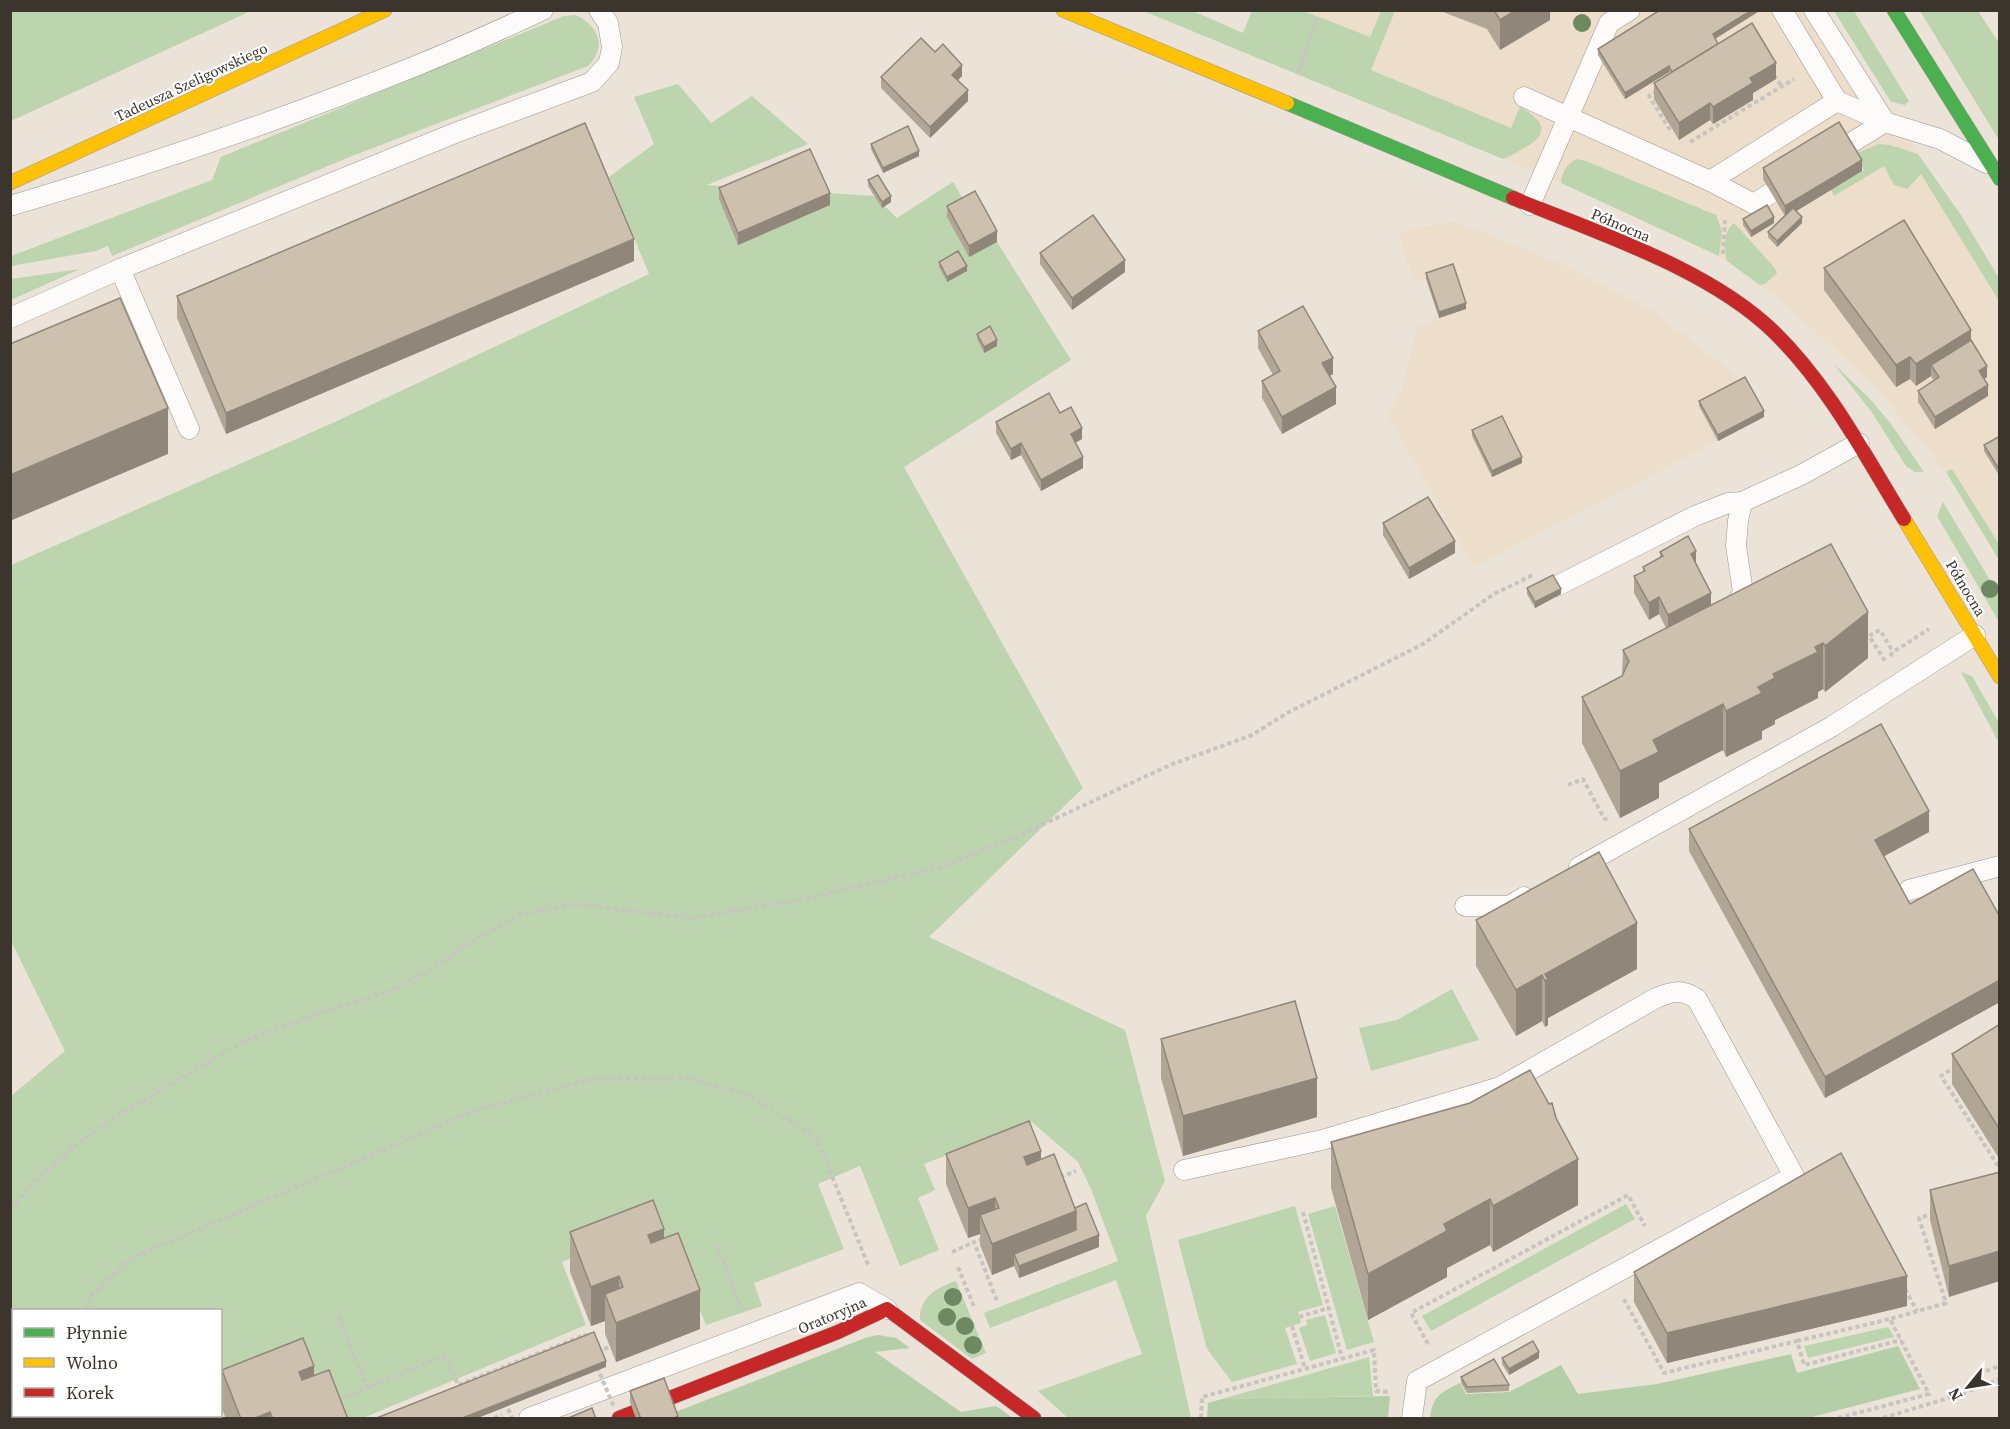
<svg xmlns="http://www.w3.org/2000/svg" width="2010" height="1429" font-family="'Source Serif 4',serif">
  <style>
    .built { fill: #eddecb }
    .green { fill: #bcd5af }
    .forest { fill: #b4cfa8 }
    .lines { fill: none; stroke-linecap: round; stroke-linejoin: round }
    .lane-casing { stroke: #9d978f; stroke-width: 21 }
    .fast-casing { stroke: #9d978f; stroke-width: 15 }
    .slow-casing { stroke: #9d978f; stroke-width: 15 }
    .jam-casing { stroke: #9d978f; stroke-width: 15 }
    .path { stroke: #c8c5c0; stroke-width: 4; stroke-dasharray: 4.5 3; stroke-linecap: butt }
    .lane { stroke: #fcfbf9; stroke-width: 20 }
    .fast { stroke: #4caf50; stroke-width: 14 }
    .slow { stroke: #ffc107; stroke-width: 14 }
    .jam { stroke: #c62828; stroke-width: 14 }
    .path-bridge { stroke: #c8c5c0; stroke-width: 4; stroke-dasharray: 4.5 3; stroke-linecap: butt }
    .tree { fill: #6d8961 }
    .wall { fill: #b1a596 }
    .shaded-wall { fill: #90867a }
    .building { fill: #cec0ae; stroke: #90867a; stroke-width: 1.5 }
    .labels { text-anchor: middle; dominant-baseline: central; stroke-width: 4.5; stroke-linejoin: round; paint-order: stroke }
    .street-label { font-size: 15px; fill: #3b352e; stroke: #fff }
  </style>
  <rect width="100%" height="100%" fill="#ebe2d8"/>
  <g class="built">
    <polygon points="1304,11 1828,11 1918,154 1907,150 1999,301 1999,544 1952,469 1946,472 1880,392 1789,307 1727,261 1681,238 1561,183 1348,94 1370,37"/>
    <polygon points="1456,222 1566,266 1650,309 1745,382 1700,407 1718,441 1473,567 1388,415 1403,386 1418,327 1439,318 1426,279 1413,281 1399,233 1426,226"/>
  </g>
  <g class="green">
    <polygon points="11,10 251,10 251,11 11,121"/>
    <path d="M1147,11H1193L1243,33L1252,11H1304L1370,37L1381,11H1395L1371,70L1511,128L1520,107C1564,132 1531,145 1503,159L1146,12Z"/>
    <polygon points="1834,11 1854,11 1909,101 1905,105 1891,102"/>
    <polygon points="1920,11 1978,11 1999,43 1999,140"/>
    <path d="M576,15C598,26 608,46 588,66L352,156L112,256L108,246L96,251L11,266V256L212,180L221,157L564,16Z"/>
    <polygon points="678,84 711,123 752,96 808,144 707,185 874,196 897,218 953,182 967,206 975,202 997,242 1071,360 904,467 1083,788 929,937 1125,1030 1165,1181 1146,1216 1191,1418 1068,1418 1038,1391 1142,1354 1116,1280 990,1328 984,1313 1118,1261 1091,1189 1078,1162 1032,1122 924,1164 935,1190 918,1198 939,1250 900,1266 860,1166 818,1184 844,1249 754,1283 762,1306 706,1325 677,1254 666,1258 653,1224 562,1262 586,1325 363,1418 342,1418 329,1401 312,1371 221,1408 220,1310 14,1310 14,1416 220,1416 221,1413 223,1418 11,1418 11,1096 65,1051 11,941 11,565 337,421 649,274 609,177 654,144 634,97"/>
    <polygon points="1879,144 1890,145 1918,154 1961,215 1999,278 1999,301 1921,174 1907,189 1894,185 1884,166 1834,196 1831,190 1864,170 1855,154"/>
    <path d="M1576,159L1586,161L1716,215L1722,231L1719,256L1561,183C1562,171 1566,166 1576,159Z"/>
    <path d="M1734,223L1774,267L1777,273L1765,284L1760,285L1727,261C1724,249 1723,231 1734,223Z"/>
    <polygon points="80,269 11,300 11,279"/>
    <polygon points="1833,363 1870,399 1891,424 1924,472 1915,472 1906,466 1871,411"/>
    <polygon points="1952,469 1999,544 1999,560 1946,472"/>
    <polygon points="1943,502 1999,595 1999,622 1937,516"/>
    <polygon points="1961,672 1972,676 1999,723 1999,743"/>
    <polygon points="1452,989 1479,1040 1371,1071 1359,1028 1397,1020"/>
    <polygon points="1626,1204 1635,1219 1431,1331 1422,1316"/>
    <polygon points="1295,1206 1323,1305 1298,1312 1301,1323 1285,1328 1297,1364 1232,1382 1207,1349 1178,1240"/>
    <polygon points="1335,1206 1374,1342 1347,1350 1308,1214"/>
    <path d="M956,1281L986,1353L972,1359L920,1320C919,1296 937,1288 956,1281Z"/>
    <polygon points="1325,1315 1336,1353 1310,1361 1299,1328 1307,1325 1306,1320"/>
    <polygon points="1888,1327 1894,1337 1808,1358 1804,1346"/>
    <polygon points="1369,1357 1373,1396 1222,1399"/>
  </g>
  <g class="forest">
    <polygon points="878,1335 896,1338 910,1348 875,1352 961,1412 996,1406 1013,1418 675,1418 673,1413 865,1338"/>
    <path d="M1898,1346L1920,1389L1808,1418H1430C1433,1395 1440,1393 1460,1383L1466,1394L1509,1392L1561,1365L1578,1394L1657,1384L1791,1354L1797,1373Z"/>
    <polygon points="1390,1396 1388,1418 1207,1418 1208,1403 1222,1399"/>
  </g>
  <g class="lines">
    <g class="lane-casing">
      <g id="lane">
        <polyline points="1782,10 1837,101"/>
        <polyline points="1814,10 1885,122"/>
        <polyline points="1524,97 1710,181 1837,101 1885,122 1940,139 1986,163"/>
        <polyline points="1846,146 1885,122"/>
        <polyline points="1710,181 1754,204 1771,193"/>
        <polyline points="1530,205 1609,23 1630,10"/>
        <path d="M10,206C149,165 285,119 418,65C460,48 502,29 543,10"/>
        <polyline points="120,269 455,133 592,82 609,63 612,47 608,23 599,10"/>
        <polyline points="10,318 120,269 189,429"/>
        <polyline points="1557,586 1695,516 1728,503 1742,502 1801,475 1859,443"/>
        <polyline points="1728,609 1737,604 1743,592 1736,546 1738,521 1742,502"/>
        <polyline points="1579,867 1831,727 1975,635"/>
        <polyline points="1909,890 2000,866"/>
        <polyline points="1465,906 1509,906 1524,897"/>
        <path d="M1184,1170L1322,1140L1500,1087L1656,998C1673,991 1681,989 1697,999L1794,1176L1417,1381L1412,1418"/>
        <polyline points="529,1418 859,1293 887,1309"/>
      </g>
    </g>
    <g class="fast-casing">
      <g id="fast">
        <polyline points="1894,10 2000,179"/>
        <polyline points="1287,103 1513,198"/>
      </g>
    </g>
    <g class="slow-casing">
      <g id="slow">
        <polyline points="1063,10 1287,103"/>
        <polyline points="10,183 385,10"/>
        <polyline points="1904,519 2000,677"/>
      </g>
    </g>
    <g class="jam-casing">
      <g id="jam">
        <path d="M1513,198C1597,233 1708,268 1774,332C1829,386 1864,454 1904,519"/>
        <polyline points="619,1418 838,1332 887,1309 1034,1418"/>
      </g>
    </g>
    <g class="path">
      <polyline points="1298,72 1317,16"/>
      <polyline points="1774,75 1782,87"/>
      <polyline points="1657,91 1649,96 1672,133"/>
      <polyline points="1690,142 1794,79"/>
      <polyline points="1723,254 1725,220"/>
      <polyline points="1890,656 1893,652 1929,629"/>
      <polyline points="1885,661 1869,636 1880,630 1893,652"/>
      <polyline points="1568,785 1583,779 1604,818 1607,820"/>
      <polyline points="1956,1066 1941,1076 2000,1169"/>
      <polyline points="1060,1177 1076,1171"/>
      <polyline points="10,1209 33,1184 71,1149 112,1119 244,1041 318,1014 391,991 428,971 470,943 519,915 575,904 691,918 808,898 938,868 1016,837 1170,765 1252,735 1287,713 1423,644 1494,594 1533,575"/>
      <polyline points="1303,1212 1342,1358"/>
      <polyline points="983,1239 974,1242 997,1301"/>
      <polyline points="717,1246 742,1310"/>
      <polyline points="952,1252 974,1242"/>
      <polyline points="958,1267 975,1309"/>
      <polyline points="1905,1289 1917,1311"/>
      <polyline points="1624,1299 1664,1373 1797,1341 1804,1365 1901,1340"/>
      <polyline points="85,1310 90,1297 130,1259 473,1111 592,1079 683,1077 749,1095 816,1137 869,1267"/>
      <polyline points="338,1316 367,1387"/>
      <polyline points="1299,1317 1328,1308"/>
      <polyline points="1292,1326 1305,1368"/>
      <polyline points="1797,1341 1890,1319"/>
      <polyline points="1428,1344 1411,1313 1599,1211 1628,1195 1645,1226"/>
      <polyline points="597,1352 609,1347"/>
      <polyline points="1986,1371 2000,1366"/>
      <polyline points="338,1400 446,1355 458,1385 585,1335 586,1338"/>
      <polyline points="32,1418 34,1416"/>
      <polyline points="494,1418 502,1415"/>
      <polyline points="1201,1418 1202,1397 1374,1350 1376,1391 1390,1392"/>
      <polyline points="1838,1418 1929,1394 1890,1319 1946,1303 1919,1218 1932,1214"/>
      <polyline points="1883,1418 1958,1395 2000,1379"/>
    </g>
    <use href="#lane" class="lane"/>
    <use href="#fast" class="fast"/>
    <use href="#slow" class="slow"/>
    <use href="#jam" class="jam"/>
    <g class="path-bridge">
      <polyline points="597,1367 614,1407"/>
      <polyline points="505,1402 512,1418"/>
    </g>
  </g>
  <g class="tree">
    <circle cx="1582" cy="23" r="9"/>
    <circle cx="1990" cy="589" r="9"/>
    <circle cx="953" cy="1297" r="9"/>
    <circle cx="947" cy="1317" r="9"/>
    <circle cx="965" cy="1326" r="9"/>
    <circle cx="973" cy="1345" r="9"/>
  </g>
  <g class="wall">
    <polygon points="1438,10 1550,10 1550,20 1500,50 1487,29"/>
    <polygon points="1660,10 1761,10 1715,39 1718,44 1776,79 1753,93 1753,100 1713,124 1710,120 1679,140 1654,99 1654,83 1670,73 1669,72 1625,99 1598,55 1598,49"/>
    <polygon points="935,52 962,76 958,80 968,101 930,138 881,88 881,77"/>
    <polygon points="871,144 919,156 883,173 871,149"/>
    <polygon points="1763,168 1862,171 1796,211 1802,223 1777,247 1768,237 1768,232 1785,216 1763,179"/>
    <polygon points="868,180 891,202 882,208 868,186"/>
    <polygon points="719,188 830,205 738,245 719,199"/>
    <polygon points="947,206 997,242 969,257 947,217"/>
    <polygon points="1743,219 1774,223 1751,237 1743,225"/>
    <polygon points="1040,253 1125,272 1072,310 1040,264"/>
    <polygon points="634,261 226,434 177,318 177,296"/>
    <polygon points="939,262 967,271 947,282 939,267"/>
    <polygon points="1824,268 1971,340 1987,377 1984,379 1988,396 1935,429 1918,402 1918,391 1934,381 1931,376 1916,386 1910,379 1896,387 1824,290"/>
    <polygon points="1426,273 1466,309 1439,318 1426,279"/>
    <polygon points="1258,331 1333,374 1330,376 1336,404 1282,434 1262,398 1262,381 1273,375 1258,348"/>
    <polygon points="977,334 997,346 984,353 977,339"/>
    <polygon points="1699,401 1764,417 1718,441 1699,406"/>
    <polygon points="1060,413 1082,439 1075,443 1083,468 1041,491 1021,455 1011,460 996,433 996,422"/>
    <polygon points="1472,430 1522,463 1492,477 1472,436"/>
    <polygon points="2000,436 2000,477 1984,451 1984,445"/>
    <polygon points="1383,523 1455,553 1409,579 1383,535"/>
    <polygon points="1660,552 1696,565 1711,605 1868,658 1825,692 1823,689 1818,692 1818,698 1775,720 1775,724 1762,731 1762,739 1726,757 1723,750 1659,783 1659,798 1620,818 1582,743 1582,697 1622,676 1623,650 1666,628 1659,614 1649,620 1634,593 1634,576 1643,572 1643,567 1660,558"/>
    <polygon points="1527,588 1561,594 1535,608 1527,594"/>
    <polygon points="1689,829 1929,832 1884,856 1910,904 2000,917 2000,1002 1825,1098 1689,851"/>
    <polygon points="1476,920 1637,969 1548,1018 1548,1025 1545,1027 1542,1021 1516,1036 1476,966"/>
    <polygon points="2000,1024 2000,1160 1952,1084 1952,1054"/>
    <polygon points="1161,1039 1317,1117 1183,1156 1161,1078"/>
    <polygon points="1331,1142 1578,1205 1493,1252 1490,1245 1447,1268 1447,1277 1368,1320 1331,1188"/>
    <polygon points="946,1154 1041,1159 1075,1208 1099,1247 1019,1278 1014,1266 992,1275 980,1245 980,1234 968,1238 946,1184"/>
    <polygon points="2000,1172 1949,1297 1930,1220 1930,1190"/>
    <polygon points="570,1232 664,1238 700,1329 616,1362 605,1334 605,1321 591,1326 570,1272"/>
    <polygon points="1634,1272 1907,1306 1667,1363 1634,1302"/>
    <polygon points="1502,1358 1539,1358 1509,1375 1502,1364"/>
    <polygon points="222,1370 314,1376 348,1419 226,1419 222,1409"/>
    <polygon points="1461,1377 1509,1385 1509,1391 1467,1393 1461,1383"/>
    <polygon points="630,1391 678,1419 636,1419 630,1402"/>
  </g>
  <g class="shaded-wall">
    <polygon points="1516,10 1550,10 1550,20 1500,50 1500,20"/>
    <polygon points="1752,10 1761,10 1713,40 1713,34"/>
    <polygon points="1776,63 1776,79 1753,93 1753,100 1713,124 1713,107 1750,78"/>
    <polygon points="962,65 962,76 952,86 952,75"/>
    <polygon points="1669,66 1669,72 1625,99 1625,93"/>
    <polygon points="968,90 968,101 930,138 930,127"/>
    <polygon points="1710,103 1710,120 1679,140 1679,123"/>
    <polygon points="919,151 919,156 883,173 883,168"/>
    <polygon points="1862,160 1862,171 1785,218 1785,206"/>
    <polygon points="830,193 830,205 738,245 738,233"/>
    <polygon points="891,196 891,202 882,208 882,202"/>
    <polygon points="1774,217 1774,223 1751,237 1751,231"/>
    <polygon points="1802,217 1802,223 1777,247 1777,241"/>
    <polygon points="997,231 997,242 969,257 969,246"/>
    <polygon points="634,239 634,261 226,434 226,413"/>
    <polygon points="1125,260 1125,272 1072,310 1072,298"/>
    <polygon points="967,266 967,271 947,282 947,277"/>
    <polygon points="1466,303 1466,309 1439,318 1439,312"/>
    <polygon points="1971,330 1971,351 1931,365 1931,376 1916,386 1916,364"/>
    <polygon points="997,340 997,346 984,353 984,347"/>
    <polygon points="1910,357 1910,379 1896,387 1896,365"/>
    <polygon points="1333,358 1333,374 1322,380 1322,363"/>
    <polygon points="1987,366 1987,377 1979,383 1979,371"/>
    <polygon points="1988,385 1988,396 1935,429 1935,417"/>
    <polygon points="1336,387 1336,404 1282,434 1282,417"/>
    <polygon points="168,408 168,454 10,521 10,475"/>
    <polygon points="1764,411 1764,417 1718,441 1718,435"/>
    <polygon points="1082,428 1082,439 1071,445 1071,434"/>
    <polygon points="1021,443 1021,455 1011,460 1011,449"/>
    <polygon points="1083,457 1083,468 1041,491 1041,480"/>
    <polygon points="1522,457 1522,463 1492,477 1492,471"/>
    <polygon points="1455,541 1455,553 1409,579 1409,568"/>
    <polygon points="1696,551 1696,568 1691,554"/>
    <polygon points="1561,589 1561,594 1535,608 1535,602"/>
    <polygon points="1711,593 1711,610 1668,632 1668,615"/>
    <polygon points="1659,597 1659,614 1649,620 1649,603"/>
    <polygon points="1868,612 1868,658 1825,692 1825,646"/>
    <polygon points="1823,643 1823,689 1818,692 1818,698 1775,720 1775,724 1762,731 1762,739 1726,757 1726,711 1773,674"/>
    <polygon points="1723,704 1723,750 1659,783 1659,798 1620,818 1620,771 1653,740"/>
    <polygon points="1929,811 1929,832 1875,861 1875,840"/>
    <polygon points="1637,923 1637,969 1548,1018 1548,1025 1545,1027 1545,974"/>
    <polygon points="1542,975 1542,1021 1516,1036 1516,990"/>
    <polygon points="2000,980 2000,1002 1825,1098 1825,1077"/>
    <polygon points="1317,1078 1317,1117 1183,1156 1183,1116"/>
    <polygon points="1041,1151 1041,1181 1024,1187 1024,1157"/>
    <polygon points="1578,1159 1578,1205 1493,1252 1493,1206"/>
    <polygon points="995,1198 995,1228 980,1215 980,1234 968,1238 968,1208"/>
    <polygon points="1490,1199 1490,1245 1447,1268 1447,1277 1368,1320 1368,1274 1444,1224"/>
    <polygon points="1076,1211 1076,1241 1014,1254 1014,1266 992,1275 992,1244"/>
    <polygon points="664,1229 664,1268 648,1235"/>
    <polygon points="1099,1235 1099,1247 1019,1278 1019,1266"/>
    <polygon points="2000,1251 2000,1281 1949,1297 1949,1266"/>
    <polygon points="619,1276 619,1316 605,1294 605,1321 591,1326 591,1287"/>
    <polygon points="1907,1276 1907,1306 1667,1363 1667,1333"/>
    <polygon points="700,1290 700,1329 616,1362 616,1323"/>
    <polygon points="1539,1352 1539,1358 1509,1375 1509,1369"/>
    <polygon points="606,1361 606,1367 493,1412 475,1419 460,1419"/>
    <polygon points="314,1366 314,1405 299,1372"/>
    <polygon points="270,1412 270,1419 253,1419"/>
  </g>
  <g class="building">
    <polygon points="1494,10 1516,10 1500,20"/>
    <polygon points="1660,10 1752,10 1713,34 1718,44 1672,72 1669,66 1625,93 1598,49"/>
    <polygon points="1752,23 1776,63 1750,78 1753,83 1713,107 1710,103 1679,123 1654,83"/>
    <polygon points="921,38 935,52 943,44 962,65 952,75 968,90 930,127 881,77"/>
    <polygon points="1839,122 1862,160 1785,206 1763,168"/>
    <polygon points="585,123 634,239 226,413 177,296"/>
    <polygon points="908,126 919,151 883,168 871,144"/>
    <polygon points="810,149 830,193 738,233 719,188"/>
    <polygon points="878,175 891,196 882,202 868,180"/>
    <polygon points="975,191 997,231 969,246 947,206"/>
    <polygon points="1767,205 1774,217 1751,231 1743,219"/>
    <polygon points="1793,208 1802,217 1777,241 1768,232"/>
    <polygon points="1093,215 1125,260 1072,298 1040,253"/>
    <polygon points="1904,220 1971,330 1916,364 1910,357 1896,365 1824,268"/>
    <polygon points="958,251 967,266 947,277 939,262"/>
    <polygon points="1453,264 1466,303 1439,312 1426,273"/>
    <polygon points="120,298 168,408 10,475 10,344"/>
    <polygon points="1303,306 1333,358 1322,363 1336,387 1282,417 1262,381 1280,371 1258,331"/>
    <polygon points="990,326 997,340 984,347 977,334"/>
    <polygon points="1971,340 1987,366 1979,371 1988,385 1935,417 1918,391 1939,377 1931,365"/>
    <polygon points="1745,377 1764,411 1718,435 1699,401"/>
    <polygon points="1049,393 1060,413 1071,407 1082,428 1071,434 1083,457 1041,480 1021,443 1011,449 996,422"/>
    <polygon points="1502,416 1522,457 1492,471 1472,430"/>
    <polygon points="2000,436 2000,471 1984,445"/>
    <polygon points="1428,497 1455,541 1409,568 1383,523"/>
    <polygon points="1688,536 1696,551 1691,554 1711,593 1668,615 1659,597 1649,603 1634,576 1645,571 1643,567 1663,556 1660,552"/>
    <polygon points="1831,544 1868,612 1825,646 1823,643 1815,647 1818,652 1773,674 1775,678 1758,687 1762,693 1726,711 1723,704 1653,740 1659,752 1620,771 1582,697 1622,676 1629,661 1623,650"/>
    <polygon points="1553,575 1561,589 1535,602 1527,588"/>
    <polygon points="1881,724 1929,811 1875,840 1910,904 1973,869 2000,917 2000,980 1825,1077 1689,829"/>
    <polygon points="1599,852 1637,923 1545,974 1548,979 1545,981 1542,975 1516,990 1476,920"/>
    <polygon points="1295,1001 1317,1078 1183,1116 1161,1039"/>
    <polygon points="2000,1024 2000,1130 1952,1054"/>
    <polygon points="1530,1070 1549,1104 1552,1103 1556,1118 1578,1159 1493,1206 1490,1199 1444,1224 1447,1231 1368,1274 1331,1142 1470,1103"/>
    <polygon points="1029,1121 1041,1151 1024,1157 1027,1165 1054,1154 1076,1211 992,1244 980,1215 999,1208 995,1198 968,1208 946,1154"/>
    <polygon points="1841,1153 1907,1276 1667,1333 1634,1272"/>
    <polygon points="2000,1172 2000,1251 1949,1266 1930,1190"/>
    <polygon points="653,1200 664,1229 648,1235 651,1243 678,1233 700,1290 616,1323 605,1294 623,1287 619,1276 591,1287 570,1232"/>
    <polygon points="1086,1203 1099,1235 1019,1266 1014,1254 1076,1230 1076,1211 1075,1208"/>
    <polygon points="594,1332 606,1361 493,1406 460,1419 374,1419"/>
    <polygon points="303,1338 314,1366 299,1372 302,1380 329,1370 348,1419 273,1419 270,1412 253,1419 241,1419 222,1370"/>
    <polygon points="1533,1341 1539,1352 1509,1369 1502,1358"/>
    <polygon points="1494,1359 1509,1385 1467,1387 1461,1377"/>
    <polygon points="664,1378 678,1416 673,1419 641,1419 630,1391"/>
    <polygon points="592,1408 596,1419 566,1419"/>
  </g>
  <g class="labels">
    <g class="street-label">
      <text transform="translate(191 82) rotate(-25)">Tadeusza Szeligowskiego</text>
      <text transform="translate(1621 225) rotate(23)">Północna</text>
      <text transform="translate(1966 588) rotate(59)">Północna</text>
      <text transform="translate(832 1315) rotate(-23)">Oratoryjna</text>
    </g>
  </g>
  <rect width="2010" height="1429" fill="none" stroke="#3b352e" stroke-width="24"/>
  <rect x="12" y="1309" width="210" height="108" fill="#ffffff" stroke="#b1aeab" stroke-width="1.5"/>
  <rect x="24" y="1328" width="30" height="9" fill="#4caf50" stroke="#b1aeab" stroke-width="1.5"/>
  <text x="66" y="1339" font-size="18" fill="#3b352e">Płynnie</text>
  <rect x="24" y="1358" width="30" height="9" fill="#ffc107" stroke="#b1aeab" stroke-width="1.5"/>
  <text x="66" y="1369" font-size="18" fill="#3b352e">Wolno</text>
  <rect x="24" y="1388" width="30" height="9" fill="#c62828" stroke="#b1aeab" stroke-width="1.5"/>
  <text x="66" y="1399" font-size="18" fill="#3b352e">Korek</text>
  <g transform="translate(1968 1387) rotate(240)" stroke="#ffffff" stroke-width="4.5" paint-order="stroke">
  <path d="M0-4.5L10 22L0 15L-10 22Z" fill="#3b352e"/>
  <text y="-9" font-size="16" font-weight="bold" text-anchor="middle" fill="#3b352e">N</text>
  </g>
</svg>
